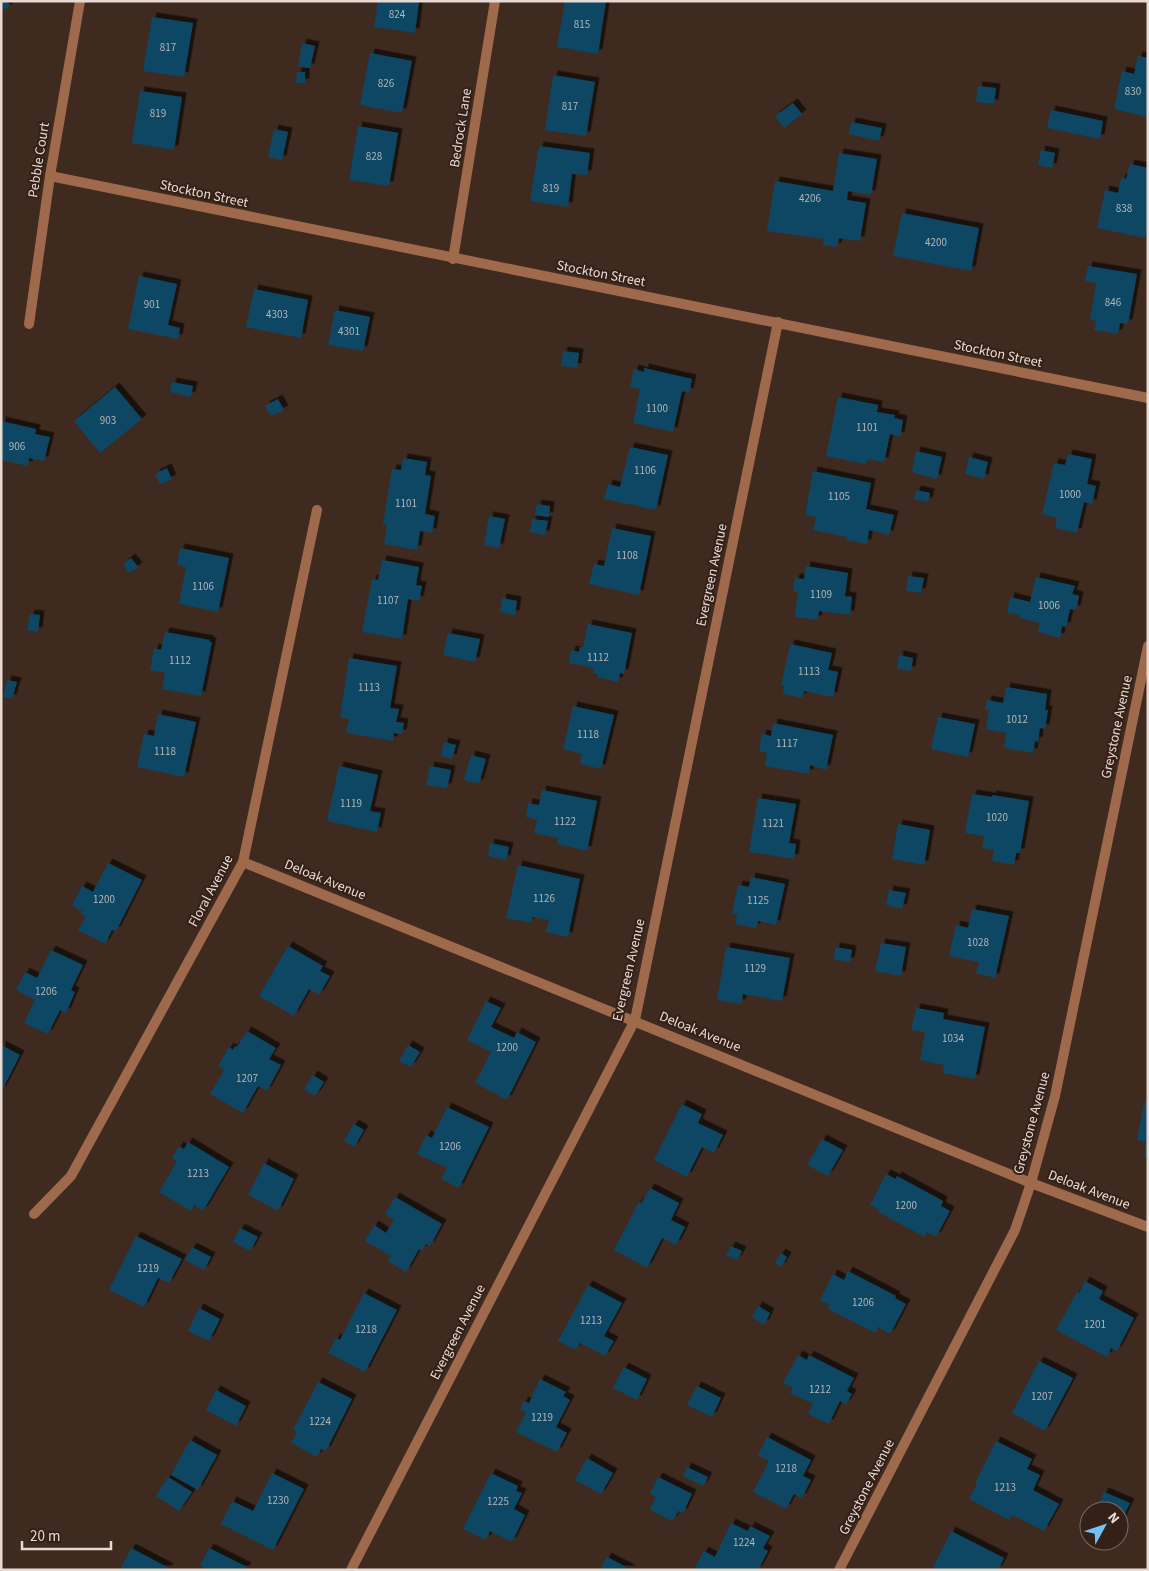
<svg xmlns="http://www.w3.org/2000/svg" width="1149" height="1571" font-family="'Source Sans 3',sans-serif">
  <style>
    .building { fill: #114663; filter: url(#shadow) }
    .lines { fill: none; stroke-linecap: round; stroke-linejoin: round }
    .minor { stroke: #9f694c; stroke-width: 10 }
    .labels { text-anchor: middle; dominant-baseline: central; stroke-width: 4; stroke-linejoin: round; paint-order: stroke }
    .number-label { font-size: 11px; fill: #b2b5b7 }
    .street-label { font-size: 14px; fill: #e8dad3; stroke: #342016 }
  </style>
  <defs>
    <filter id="shadow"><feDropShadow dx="4.5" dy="-4.5" stdDeviation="0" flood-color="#0009"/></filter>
  </defs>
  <rect width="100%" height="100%" fill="#3f2a1f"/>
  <g class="building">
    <polygon points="1,1 9,1 8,9 1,8"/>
    <polygon points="378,1 419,1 415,33 374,27"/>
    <polygon points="565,1 606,1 598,54 557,47"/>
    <polygon points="152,17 193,23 184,77 143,71"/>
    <polygon points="302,43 315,46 310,68 298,66"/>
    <polygon points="370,53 412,61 402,113 360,105"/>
    <polygon points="1138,56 1148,58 1148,117 1114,109 1122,71 1134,74"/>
    <polygon points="297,72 305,72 305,83 296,83"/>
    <polygon points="553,75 595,82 586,136 545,130"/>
    <polygon points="978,86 996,88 994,104 976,102"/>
    <polygon points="140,91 182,97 174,150 132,143"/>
    <polygon points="793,103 802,114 784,128 775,116"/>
    <polygon points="1051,110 1103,121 1100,139 1047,128"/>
    <polygon points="851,122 882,128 879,141 849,134"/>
    <polygon points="358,126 398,133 389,186 349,180"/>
    <polygon points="274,129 288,132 282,160 268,157"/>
    <polygon points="539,146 590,153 587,175 572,174 568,207 530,201"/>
    <polygon points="1041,150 1055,153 1052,168 1038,165"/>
    <polygon points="839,153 877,159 871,195 848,191 847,200 866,203 860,241 839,238 837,247 823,245 824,239 767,231 775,181 833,191"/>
    <polygon points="1130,164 1148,168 1148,223 1145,238 1097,228 1105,190 1118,193 1121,178 1126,179"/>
    <polygon points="902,213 979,228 971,271 893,256"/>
    <polygon points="1088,266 1137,274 1128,324 1120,323 1118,334 1094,330 1096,321 1090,320 1096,283 1085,281"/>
    <polygon points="139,276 177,284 168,325 180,328 178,339 128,329"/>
    <polygon points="254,289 308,300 301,338 246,327"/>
    <polygon points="335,310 370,317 363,351 328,345"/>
    <polygon points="563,351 579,353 577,368 561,366"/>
    <polygon points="644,368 692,379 689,393 682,391 673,432 633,423 640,389 630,387 634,369 644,372"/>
    <polygon points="172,382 193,386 191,397 170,392"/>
    <polygon points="115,387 142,419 100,453 74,421"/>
    <polygon points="838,397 878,405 877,412 895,415 894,418 903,420 900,437 890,434 884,462 867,459 866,464 826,456"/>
    <polygon points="278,399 284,410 271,416 265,406"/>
    <polygon points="1,421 36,429 35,434 50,437 44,461 29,458 28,466 1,460"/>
    <polygon points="630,447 668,455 656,510 604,499 608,484 620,487"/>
    <polygon points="916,451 942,457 937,479 912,472"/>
    <polygon points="1068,454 1092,459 1087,484 1096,486 1092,504 1084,502 1077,533 1055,528 1057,518 1042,514 1054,463 1065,465"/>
    <polygon points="969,457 988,462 984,479 965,474"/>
    <polygon points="403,458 427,462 425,475 431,476 425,514 435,516 432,533 420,531 417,550 384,544 387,525 383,524 392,469 401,470"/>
    <polygon points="167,468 172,479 160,484 155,474"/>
    <polygon points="813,471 871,483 866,509 894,515 889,535 869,530 867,544 846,540 847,537 813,530 816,517 805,515"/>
    <polygon points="916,490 930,493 928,502 914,499"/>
    <polygon points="537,504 550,506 549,517 535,515"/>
    <polygon points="489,516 505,519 499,548 484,545"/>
    <polygon points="532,519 548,521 545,535 530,532"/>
    <polygon points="612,528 651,536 639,595 589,584 594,564 604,566"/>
    <polygon points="180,548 229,558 218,612 179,604 186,567 177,565"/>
    <polygon points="131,558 138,567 129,573 123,564"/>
    <polygon points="382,560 419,567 416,585 422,586 419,601 408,599 402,639 362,632 372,579 378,580"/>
    <polygon points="806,566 848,573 845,596 852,597 850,615 819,611 817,620 795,617 798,592 793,591 795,578 804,579"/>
    <polygon points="908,576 924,578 921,593 906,591"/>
    <polygon points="1036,577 1075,586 1072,594 1079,596 1076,610 1070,609 1066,627 1062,626 1060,638 1038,632 1040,623 1019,618 1019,615 1007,613 1010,597 1030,602"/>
    <polygon points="502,598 517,601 515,615 500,612"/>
    <polygon points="30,614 40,615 38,632 27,630"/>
    <polygon points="588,624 632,633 624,674 620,673 618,682 598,677 598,674 593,673 594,668 569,663 571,650 579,652 580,647 583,647"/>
    <polygon points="165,632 210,640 209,642 212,642 201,696 162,689 165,673 150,670 154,648 161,650"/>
    <polygon points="448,633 480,639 475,662 443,655"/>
    <polygon points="790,644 832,653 828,670 838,672 833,697 804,691 802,698 783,694 784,686 781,686"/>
    <polygon points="899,655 913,658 911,671 897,669"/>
    <polygon points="349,658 397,666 390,708 399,709 396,722 404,723 402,734 394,733 393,741 346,733 349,719 340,717"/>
    <polygon points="7,680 17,682 12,699 3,697"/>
    <polygon points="1006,687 1047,694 1045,710 1048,710 1045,729 1040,728 1038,742 1035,741 1033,753 1004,748 1006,733 986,729 989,710 985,710 987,700 1003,703"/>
    <polygon points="573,706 614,715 601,769 580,764 582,754 563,749"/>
    <polygon points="158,714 196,722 184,777 137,767 144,734 154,736"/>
    <polygon points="938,717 975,724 968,757 931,749"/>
    <polygon points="773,723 833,735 826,770 810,765 809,774 765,766 767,753 759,751 762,734 771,736"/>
    <polygon points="444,742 456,745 452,759 441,756"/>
    <polygon points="471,755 486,759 479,784 464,780"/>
    <polygon points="339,766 378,775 370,811 381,813 377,832 327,821"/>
    <polygon points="430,766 451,770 447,788 426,785"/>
    <polygon points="542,790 597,801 587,851 557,844 558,838 534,833 537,820 526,817 528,803 539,805"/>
    <polygon points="972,794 992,797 992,795 1029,801 1020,853 1016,853 1014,865 992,861 994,850 982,848 984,836 965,833"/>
    <polygon points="758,798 796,804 789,843 796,844 794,859 749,852"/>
    <polygon points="898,824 930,830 924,865 892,859"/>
    <polygon points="490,843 509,847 506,860 488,856"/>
    <polygon points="108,863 142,880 116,931 112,930 105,944 78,930 86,916 80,914 82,911 72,906 82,886 93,892"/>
    <polygon points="518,865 580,879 568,937 546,932 549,920 532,917 531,923 506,918"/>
    <polygon points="751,877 785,884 776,925 758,921 756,928 735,924 737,914 732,913 738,885 749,887"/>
    <polygon points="889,890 906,893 902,909 886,905"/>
    <polygon points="972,909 1009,916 995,978 976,973 979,962 949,956 956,925 968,928"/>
    <polygon points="881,943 906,947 901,976 875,971"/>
    <polygon points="288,946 323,966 320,971 330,976 319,995 309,989 294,1016 259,996"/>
    <polygon points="726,947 790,958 782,1001 743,994 741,1004 717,1000"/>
    <polygon points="835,947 852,950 850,962 834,960"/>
    <polygon points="51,950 83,965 71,990 75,992 66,1013 60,1010 48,1034 24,1023 35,1000 16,990 25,972 37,978"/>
    <polygon points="486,1001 501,1008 491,1027 514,1038 517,1032 536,1042 507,1100 475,1083 491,1052 467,1040"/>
    <polygon points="916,1008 944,1013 943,1019 985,1027 975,1079 943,1073 944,1065 920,1060 925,1032 911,1030"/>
    <polygon points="247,1031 276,1048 269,1059 281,1065 267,1091 258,1086 243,1113 210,1094 224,1070 218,1066 229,1047 233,1050 235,1046 237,1047"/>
    <polygon points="1,1045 20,1055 1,1092"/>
    <polygon points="408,1045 420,1052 411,1067 399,1061"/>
    <polygon points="313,1075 324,1082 315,1096 304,1089"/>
    <polygon points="1145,1100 1148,1101 1148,1157 1144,1157 1146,1142 1137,1140"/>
    <polygon points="682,1104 702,1114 698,1123 723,1135 714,1153 702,1147 687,1177 654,1160"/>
    <polygon points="447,1107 489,1127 459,1188 441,1179 447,1168 417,1154 426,1135 432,1138"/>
    <polygon points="354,1124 364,1130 354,1147 344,1141"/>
    <polygon points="822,1139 843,1150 828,1176 807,1165"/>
    <polygon points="188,1142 229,1167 203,1211 194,1205 191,1211 159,1192 177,1161 172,1158 179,1146 184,1149"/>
    <polygon points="264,1163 294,1179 278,1211 248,1195"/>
    <polygon points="886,1174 896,1179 897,1176 943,1201 941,1206 950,1211 936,1237 927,1232 925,1237 878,1212 879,1210 870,1205"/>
    <polygon points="650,1188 679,1203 671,1220 685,1227 676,1245 662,1238 647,1268 614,1250 639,1202 641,1204"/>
    <polygon points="395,1197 442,1224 430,1246 426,1244 422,1251 419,1249 406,1272 388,1261 391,1256 365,1241 374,1225 386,1233 394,1220 385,1214"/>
    <polygon points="240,1228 258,1237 250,1251 233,1242"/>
    <polygon points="136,1236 182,1259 169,1283 158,1278 144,1307 109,1290"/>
    <polygon points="731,1246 742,1251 737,1260 726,1255"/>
    <polygon points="192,1247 211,1257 204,1270 185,1260"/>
    <polygon points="781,1253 787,1257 781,1267 775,1263"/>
    <polygon points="848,1271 896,1296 895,1298 906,1304 890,1334 878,1327 875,1333 828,1309 830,1305 820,1300 833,1274 844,1280"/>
    <polygon points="1085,1281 1103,1291 1099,1299 1134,1318 1117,1351 1111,1348 1107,1357 1056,1330 1077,1292 1079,1293"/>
    <polygon points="588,1285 622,1303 604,1336 614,1341 605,1356 580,1343 576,1350 558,1341"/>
    <polygon points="364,1293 397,1310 365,1372 328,1353 336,1338 340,1340"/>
    <polygon points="758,1306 770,1313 764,1325 752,1317"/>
    <polygon points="199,1308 220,1319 209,1341 188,1331"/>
    <polygon points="798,1355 807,1360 809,1355 854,1378 847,1391 852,1394 846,1404 840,1401 829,1424 808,1414 813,1404 790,1393 793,1388 783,1383"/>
    <polygon points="1039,1361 1073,1378 1045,1431 1012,1413"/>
    <polygon points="624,1367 647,1379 637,1400 613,1388"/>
    <polygon points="540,1379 566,1392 563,1396 570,1400 556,1427 567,1433 557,1452 516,1432 526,1412 520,1409 524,1401 529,1403"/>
    <polygon points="318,1382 352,1399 326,1451 321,1449 317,1457 291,1443 297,1432 293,1430"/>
    <polygon points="697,1386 721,1398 712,1417 687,1405"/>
    <polygon points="216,1390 246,1406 236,1426 206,1410"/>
    <polygon points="767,1437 811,1460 803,1476 811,1480 802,1498 794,1494 786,1509 753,1492 769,1461 758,1455"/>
    <polygon points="190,1440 217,1455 198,1490 171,1475"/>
    <polygon points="996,1441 1032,1459 1027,1469 1040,1475 1033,1490 1059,1504 1044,1531 1012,1515 1009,1520 969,1499 977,1484 975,1483"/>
    <polygon points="587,1458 613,1473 601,1494 575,1480"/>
    <polygon points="687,1467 708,1477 703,1486 683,1476"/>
    <polygon points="272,1473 304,1489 273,1550 221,1524 232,1501 253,1511"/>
    <polygon points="491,1473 518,1486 516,1491 522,1493 514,1509 525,1515 512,1542 490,1531 486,1540 463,1529"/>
    <polygon points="168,1477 192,1492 179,1511 156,1496"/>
    <polygon points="658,1477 692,1494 683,1513 679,1511 672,1521 650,1510 656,1497 650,1494"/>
    <polygon points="1104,1492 1130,1503 1119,1526 1119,1511 1095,1511"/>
    <polygon points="731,1523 748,1531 750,1526 770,1536 763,1548 768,1551 758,1570 698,1570 695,1568 704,1551 715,1557"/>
    <polygon points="951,1531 1004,1558 998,1570 932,1570"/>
    <polygon points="131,1548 169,1568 167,1570 120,1570"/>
    <polygon points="209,1548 247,1567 245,1570 208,1570 200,1566"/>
    <polygon points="607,1557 632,1570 600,1570"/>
  </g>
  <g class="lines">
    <g class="minor">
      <polyline points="50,176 1148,398"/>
      <polyline points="453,259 495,1"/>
      <polyline points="29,324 50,176 80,1"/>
      <polyline points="243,862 1031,1183 1148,1227"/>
      <polyline points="34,1214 71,1176 243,862 317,510"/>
      <polyline points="351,1570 635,1020 778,322"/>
      <polyline points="839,1570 1015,1230 1031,1183 1055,1096 1148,646"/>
    </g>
  </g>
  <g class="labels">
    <g class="number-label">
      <text x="397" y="14">824</text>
      <text x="582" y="24">815</text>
      <text x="168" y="47">817</text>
      <text x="386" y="83">826</text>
      <text x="1133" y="91">830</text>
      <text x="570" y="106">817</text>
      <text x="158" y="113">819</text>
      <text x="374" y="156">828</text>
      <text x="551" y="188">819</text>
      <text x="810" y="198">4206</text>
      <text x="1124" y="208">838</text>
      <text x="936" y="242">4200</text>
      <text x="1113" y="302">846</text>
      <text x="152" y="304">901</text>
      <text x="277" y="314">4303</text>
      <text x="349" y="331">4301</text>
      <text x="657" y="408">1100</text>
      <text x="108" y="420">903</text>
      <text x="867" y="427">1101</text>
      <text x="17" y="446">906</text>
      <text x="645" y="470">1106</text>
      <text x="1070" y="494">1000</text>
      <text x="839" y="496">1105</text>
      <text x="406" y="503">1101</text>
      <text x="627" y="555">1108</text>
      <text x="203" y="586">1106</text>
      <text x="821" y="594">1109</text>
      <text x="388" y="600">1107</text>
      <text x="1049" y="605">1006</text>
      <text x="598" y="657">1112</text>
      <text x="180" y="660">1112</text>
      <text x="809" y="671">1113</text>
      <text x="369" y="687">1113</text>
      <text x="1017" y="719">1012</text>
      <text x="588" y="734">1118</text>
      <text x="787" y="743">1117</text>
      <text x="165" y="751">1118</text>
      <text x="351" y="803">1119</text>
      <text x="997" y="817">1020</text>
      <text x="565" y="821">1122</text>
      <text x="773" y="823">1121</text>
      <text x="544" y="898">1126</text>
      <text x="104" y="899">1200</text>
      <text x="758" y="900">1125</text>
      <text x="978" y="942">1028</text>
      <text x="755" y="968">1129</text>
      <text x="46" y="991">1206</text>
      <text x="953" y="1038">1034</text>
      <text x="507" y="1047">1200</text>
      <text x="247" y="1078">1207</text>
      <text x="450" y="1146">1206</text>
      <text x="198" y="1173">1213</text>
      <text x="906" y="1205">1200</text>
      <text x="148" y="1268">1219</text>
      <text x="863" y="1302">1206</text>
      <text x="591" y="1320">1213</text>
      <text x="1095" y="1324">1201</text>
      <text x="366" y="1329">1218</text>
      <text x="820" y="1389">1212</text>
      <text x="1042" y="1396">1207</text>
      <text x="542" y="1417">1219</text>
      <text x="320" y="1421">1224</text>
      <text x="786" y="1468">1218</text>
      <text x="1005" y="1487">1213</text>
      <text x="278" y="1500">1230</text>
      <text x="498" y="1501">1225</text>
      <text x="744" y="1542">1224</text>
    </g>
    <g class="street-label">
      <text transform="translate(461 128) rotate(-81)">Bedrock Lane</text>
      <text transform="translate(39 160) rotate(-81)">Pebble Court</text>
      <text transform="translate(204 194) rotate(12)">Stockton Street</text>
      <text transform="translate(601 274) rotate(11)">Stockton Street</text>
      <text transform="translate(998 354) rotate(12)">Stockton Street</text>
      <text transform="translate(712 575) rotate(-78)">Evergreen Avenue</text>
      <text transform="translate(1117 727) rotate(-78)">Greystone Avenue</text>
      <text transform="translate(325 880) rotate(22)">Deloak Avenue</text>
      <text transform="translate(211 891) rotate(-62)">Floral Avenue</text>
      <text transform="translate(629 970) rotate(-77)">Evergreen Avenue</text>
      <text transform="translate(700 1032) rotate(22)">Deloak Avenue</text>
      <text transform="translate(1032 1123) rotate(-75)">Greystone Avenue</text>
      <text transform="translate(1089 1190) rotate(21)">Deloak Avenue</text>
      <text transform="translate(458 1332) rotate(-63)">Evergreen Avenue</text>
      <text transform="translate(867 1487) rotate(-63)">Greystone Avenue</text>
    </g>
  </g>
  <rect width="1149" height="1571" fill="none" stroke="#e8dad3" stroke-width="5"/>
  <g transform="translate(1104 1526) rotate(50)"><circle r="24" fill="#342016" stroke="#7c6a62"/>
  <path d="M0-4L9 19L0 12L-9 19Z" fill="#70c1f4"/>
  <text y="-8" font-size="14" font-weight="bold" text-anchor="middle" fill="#e8dad3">N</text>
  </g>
  <path d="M22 1541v8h89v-8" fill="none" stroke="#e8dad3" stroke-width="2.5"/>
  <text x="30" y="1541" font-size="15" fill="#e8dad3" stroke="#342016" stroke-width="4" paint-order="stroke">20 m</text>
</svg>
